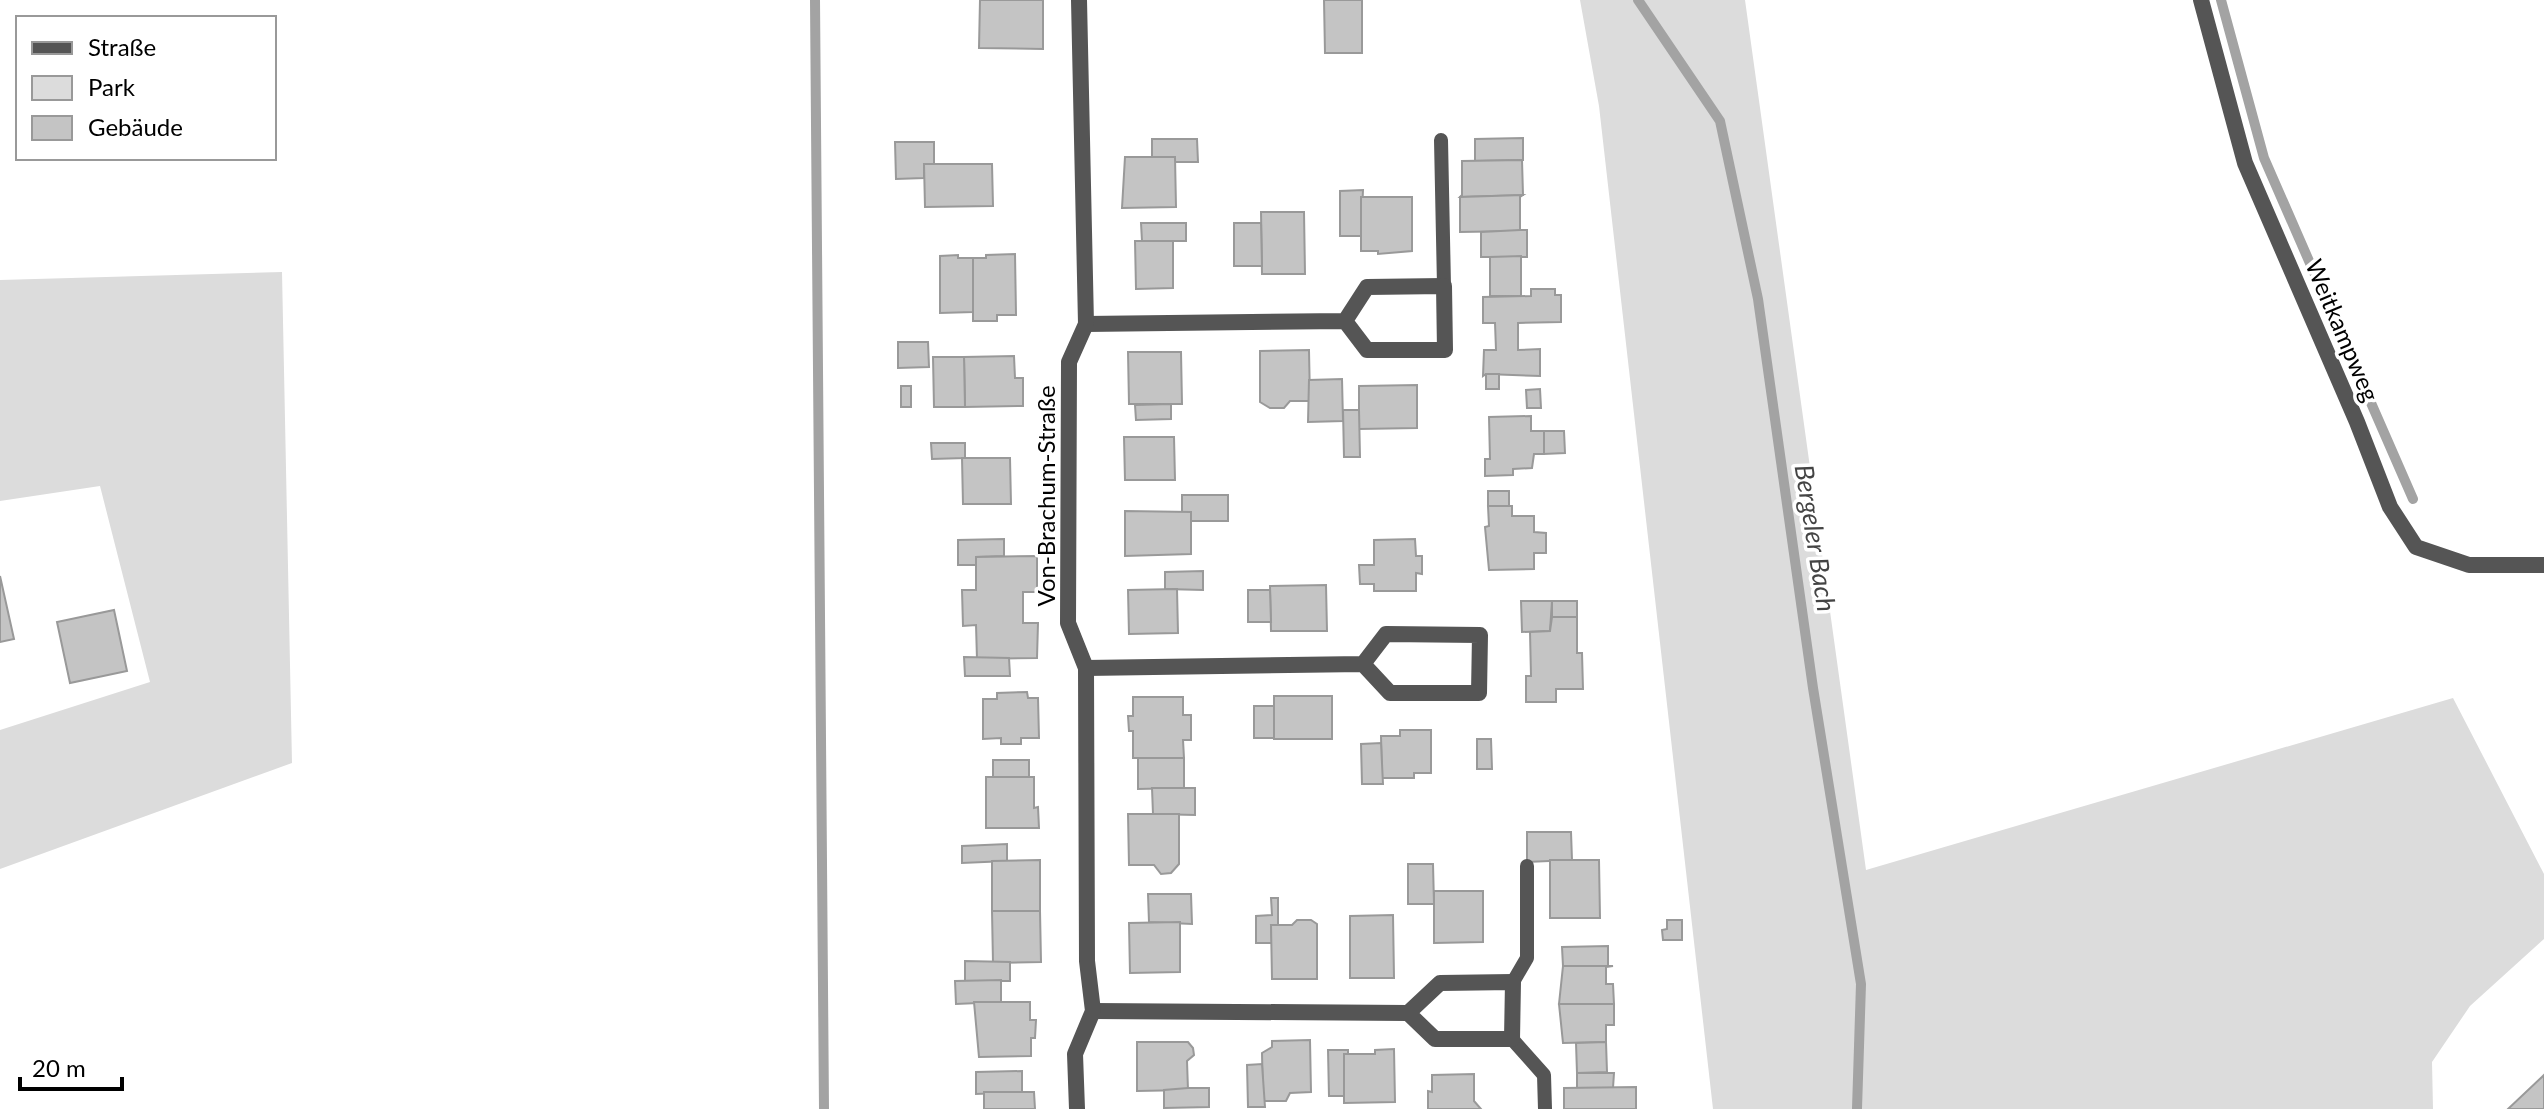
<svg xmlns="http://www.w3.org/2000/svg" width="2544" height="1109" font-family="Lato,sans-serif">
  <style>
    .green { fill: #dcdcdc }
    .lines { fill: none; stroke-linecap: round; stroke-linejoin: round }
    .stream { stroke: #a3a3a3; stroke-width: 10 }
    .building { fill: #c4c4c4; stroke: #999; stroke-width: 2 }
    .service { stroke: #555; stroke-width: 14 }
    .minor { stroke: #555; stroke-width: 16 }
    .labels { text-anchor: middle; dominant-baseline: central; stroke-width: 7; stroke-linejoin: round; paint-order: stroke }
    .street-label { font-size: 24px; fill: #000; stroke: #fff }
    .water-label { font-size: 26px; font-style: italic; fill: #444; stroke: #fff }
  </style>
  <rect width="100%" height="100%" fill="#fff"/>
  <g class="green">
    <polygon points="1580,0 1745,0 1866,870 2453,698 2544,874 2544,939 2470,1006 2432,1062 2433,1109 1713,1109 1599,106"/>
    <polygon points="282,272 292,763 0,869 0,730 150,682 100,486 0,501 0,280"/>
  </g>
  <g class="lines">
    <g class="stream">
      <polyline points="815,0 824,1109"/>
      <polyline points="1638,0 1720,121 1758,299 1813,688 1861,984 1857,1109"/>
      <polyline points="2221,0 2264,158 2413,499"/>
    </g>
  </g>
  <g class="building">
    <polygon points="980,0 1043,0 1043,49 979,48"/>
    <polygon points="1324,0 1362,0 1362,53 1325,53"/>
    <polygon points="1523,138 1523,160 1475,161 1475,139"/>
    <polygon points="1152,139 1197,139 1198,162 1175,162 1175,157 1152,157"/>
    <polygon points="895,142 934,142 934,164 924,164 924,178 896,179"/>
    <polygon points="1125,157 1175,157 1176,207 1122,208"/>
    <polygon points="1522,160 1523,195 1460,197 1462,195 1462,161"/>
    <polygon points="924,164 992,164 993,206 925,207"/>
    <polygon points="1363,190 1361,236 1340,236 1340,191"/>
    <polygon points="1523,195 1520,197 1520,231 1460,232 1460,197"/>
    <polygon points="1361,197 1412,197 1412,251 1378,254 1378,251 1361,251"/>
    <polygon points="1261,212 1304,212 1305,274 1262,274"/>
    <polygon points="1141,223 1186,223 1186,241 1142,241"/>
    <polygon points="1234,223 1261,223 1262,266 1234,266"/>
    <polygon points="1520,230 1527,230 1527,257 1481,257 1481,232"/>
    <polygon points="1135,241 1173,241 1173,288 1136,289"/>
    <polygon points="1015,254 1016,315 997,315 997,321 973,321 973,258 986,258 986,255"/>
    <polygon points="958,255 958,258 973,258 973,312 940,313 940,256"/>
    <polygon points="1521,256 1521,296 1490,296 1490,257"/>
    <polygon points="1531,289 1555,289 1555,295 1561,295 1561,322 1518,323 1518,350 1540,349 1540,376 1486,374 1483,376 1484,350 1496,350 1495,323 1483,323 1483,297 1531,296"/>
    <polygon points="898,342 928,342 929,367 898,368"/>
    <polygon points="1309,350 1310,401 1290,401 1284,408 1270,408 1260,402 1260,351"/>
    <polygon points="1128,352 1181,352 1182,404 1129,404"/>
    <polygon points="1014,356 1015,378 1023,378 1023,406 965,407 964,357"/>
    <polygon points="933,357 964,357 965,407 934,407"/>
    <rect x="1486" y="374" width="13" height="15"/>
    <polygon points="1342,379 1343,421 1308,422 1309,380"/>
    <polygon points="1417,385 1417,428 1359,429 1359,386"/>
    <rect x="901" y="386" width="10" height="21"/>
    <polygon points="1540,389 1541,408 1527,408 1526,390"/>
    <polygon points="1171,404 1171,419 1136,420 1135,405"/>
    <polygon points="1343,410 1359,410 1360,457 1344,457"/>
    <polygon points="1531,416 1531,431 1544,431 1544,454 1534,454 1532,468 1513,469 1513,475 1485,476 1485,459 1490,459 1489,417"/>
    <polygon points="1544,431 1564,431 1565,453 1544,454"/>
    <polygon points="1124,437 1174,437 1175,480 1125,480"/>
    <polygon points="931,443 965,443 965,458 932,459"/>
    <polygon points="1010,458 1011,504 963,504 962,458"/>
    <rect x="1488" y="491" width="21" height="15"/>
    <polygon points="1182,495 1228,495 1228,521 1191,521 1191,512 1182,512"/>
    <polygon points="1488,506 1512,506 1512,516 1534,516 1534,532 1546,533 1546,553 1534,553 1534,569 1489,570 1485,527 1489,526"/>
    <polygon points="1125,511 1191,512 1191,554 1125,556"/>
    <polygon points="1004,539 1004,556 976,557 976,565 958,565 958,540"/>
    <polygon points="1415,539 1416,556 1422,556 1422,574 1416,573 1416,591 1374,591 1374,584 1360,584 1359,565 1374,565 1374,540"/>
    <polygon points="1037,556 1037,592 1023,592 1023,623 1038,623 1037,658 977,659 976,625 963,626 962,590 976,590 976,557"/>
    <polygon points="1203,571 1203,590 1165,589 1165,572"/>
    <polygon points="0,576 14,639 0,642"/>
    <polygon points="1326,585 1327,631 1271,631 1270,586"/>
    <polygon points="1177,589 1178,633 1129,634 1128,590"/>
    <polygon points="1248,590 1270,590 1271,622 1248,622"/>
    <polygon points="1521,601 1552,601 1550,631 1522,632"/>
    <rect x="1552" y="601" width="25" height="16"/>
    <polygon points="114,610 127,671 70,683 57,622"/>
    <polygon points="1552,617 1577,617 1577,653 1582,653 1583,689 1556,689 1556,702 1526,702 1526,676 1531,676 1530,632 1550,631"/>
    <polygon points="964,657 1009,658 1010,676 965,676"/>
    <polygon points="1027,692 1028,698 1038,698 1039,738 1021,738 1021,744 1001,744 1001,738 983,739 983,699 997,699 997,693"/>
    <rect x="1274" y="696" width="58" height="43"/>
    <polygon points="1133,697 1183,697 1183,715 1191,715 1191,740 1183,740 1184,758 1133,758 1133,731 1129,731 1128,716 1133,716"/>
    <rect x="1254" y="706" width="20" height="32"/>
    <polygon points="1400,730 1431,730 1431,773 1414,773 1414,778 1382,778 1381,736 1400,736"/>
    <polygon points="1477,739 1491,739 1492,769 1477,769"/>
    <polygon points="1381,743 1383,784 1362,784 1361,744"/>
    <polygon points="1138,758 1184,758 1184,788 1138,789"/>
    <rect x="993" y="760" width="36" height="17"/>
    <polygon points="986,777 1034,777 1034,808 1038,807 1039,828 986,828"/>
    <polygon points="1152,788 1195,788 1195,815 1153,814"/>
    <polygon points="1128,814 1179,814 1179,864 1171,873 1161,874 1154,865 1129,865"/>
    <polygon points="1527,832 1571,832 1572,860 1527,862"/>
    <polygon points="1007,844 1007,861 962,863 962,846"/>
    <polygon points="1040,860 1040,911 992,911 992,861"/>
    <polygon points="1550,860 1599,860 1600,918 1550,918"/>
    <polygon points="1408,864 1433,864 1434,904 1408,904"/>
    <polygon points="1434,891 1483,891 1483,942 1434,943"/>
    <polygon points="1148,894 1191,894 1192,924 1149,922"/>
    <polygon points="1271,898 1278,898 1278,925 1271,925 1272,943 1256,943 1256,916 1272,915"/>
    <polygon points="992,911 1040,911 1041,962 993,963"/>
    <polygon points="1393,915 1394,978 1350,978 1350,916"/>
    <polygon points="1297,920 1311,920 1317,924 1317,979 1272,979 1271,925 1292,925"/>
    <polygon points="1667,920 1682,920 1682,940 1663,940 1662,930 1667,929"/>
    <polygon points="1180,922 1180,972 1130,973 1129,923"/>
    <polygon points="1608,946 1608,966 1563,966 1562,947"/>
    <polygon points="965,961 1010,962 1010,981 965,981"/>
    <polygon points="1563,966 1613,966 1606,967 1606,984 1613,984 1614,1004 1559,1004"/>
    <polygon points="1001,980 1001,1002 956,1004 955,981"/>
    <polygon points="974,1002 1030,1002 1030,1020 1036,1020 1035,1038 1031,1038 1031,1056 979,1057"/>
    <polygon points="1559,1004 1614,1004 1614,1025 1606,1025 1606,1042 1563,1043"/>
    <polygon points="1310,1040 1311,1092 1290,1093 1286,1101 1263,1101 1262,1053 1272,1047 1272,1041"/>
    <polygon points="1137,1042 1188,1042 1193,1048 1194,1055 1187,1061 1188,1090 1137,1091"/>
    <polygon points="1606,1042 1607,1072 1577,1073 1576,1043"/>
    <polygon points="1394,1049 1395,1102 1344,1103 1344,1054 1375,1054 1375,1050"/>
    <polygon points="1328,1050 1348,1050 1348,1054 1344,1054 1344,1096 1329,1096"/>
    <polygon points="1262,1064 1265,1107 1248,1107 1247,1065"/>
    <polygon points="1022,1071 1022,1092 976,1094 976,1072"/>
    <polygon points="1577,1073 1614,1073 1613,1088 1577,1088"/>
    <polygon points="1474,1074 1474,1101 1481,1109 1428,1109 1428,1091 1432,1092 1432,1075"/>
    <polygon points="2544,1075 2544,1109 2508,1109"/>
    <polygon points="1636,1087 1636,1109 1564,1109 1564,1088"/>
    <polygon points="1188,1088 1209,1088 1209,1107 1164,1108 1164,1090"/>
    <polygon points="984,1092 1034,1092 1035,1109 984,1109"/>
  </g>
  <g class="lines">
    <g class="service">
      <polyline points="1441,140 1444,286"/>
      <polyline points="1513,982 1527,958 1527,866"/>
      <polyline points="1512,1039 1544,1075 1545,1109"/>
    </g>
    <g class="minor">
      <polyline points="2201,0 2245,163 2357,422 2390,507 2416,547 2469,565 2544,565"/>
      <polyline points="1086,324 1345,321 1367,287 1444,286 1445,350 1367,350 1345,321"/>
      <polyline points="1086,668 1363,664 1386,634 1480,635 1479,693 1390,693 1363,664"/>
      <polyline points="1093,1011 1408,1013 1435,1039 1512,1039 1513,982 1440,983 1408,1013"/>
      <polyline points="1077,1109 1075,1054 1093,1011 1087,961 1086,668 1068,623 1069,362 1086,324 1079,0"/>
    </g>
  </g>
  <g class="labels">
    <g class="street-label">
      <text transform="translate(2343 330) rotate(67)">Weitkampweg</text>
      <text transform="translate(1045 496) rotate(-90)">Von-Brachum-Straße</text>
    </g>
    <g class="water-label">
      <text transform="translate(1816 538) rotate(81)">Bergeler Bach</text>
    </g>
  </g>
  <rect x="16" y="16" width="260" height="144" fill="#ffffff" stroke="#999999" stroke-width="2"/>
  <rect x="32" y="42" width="40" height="12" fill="#555555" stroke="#999999" stroke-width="2"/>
  <text x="88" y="56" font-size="24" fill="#000000">Straße</text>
  <rect x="32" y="76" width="40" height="24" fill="#dcdcdc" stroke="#999999" stroke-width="2"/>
  <text x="88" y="96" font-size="24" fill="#000000">Park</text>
  <rect x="32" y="116" width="40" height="24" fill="#c4c4c4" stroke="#999999" stroke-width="2"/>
  <text x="88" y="136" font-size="24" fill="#000000">Gebäude</text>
  <path d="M20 1077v12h102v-12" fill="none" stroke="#000000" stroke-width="4"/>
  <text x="32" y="1077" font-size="24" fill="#000000" stroke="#ffffff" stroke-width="6" paint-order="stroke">20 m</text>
</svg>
